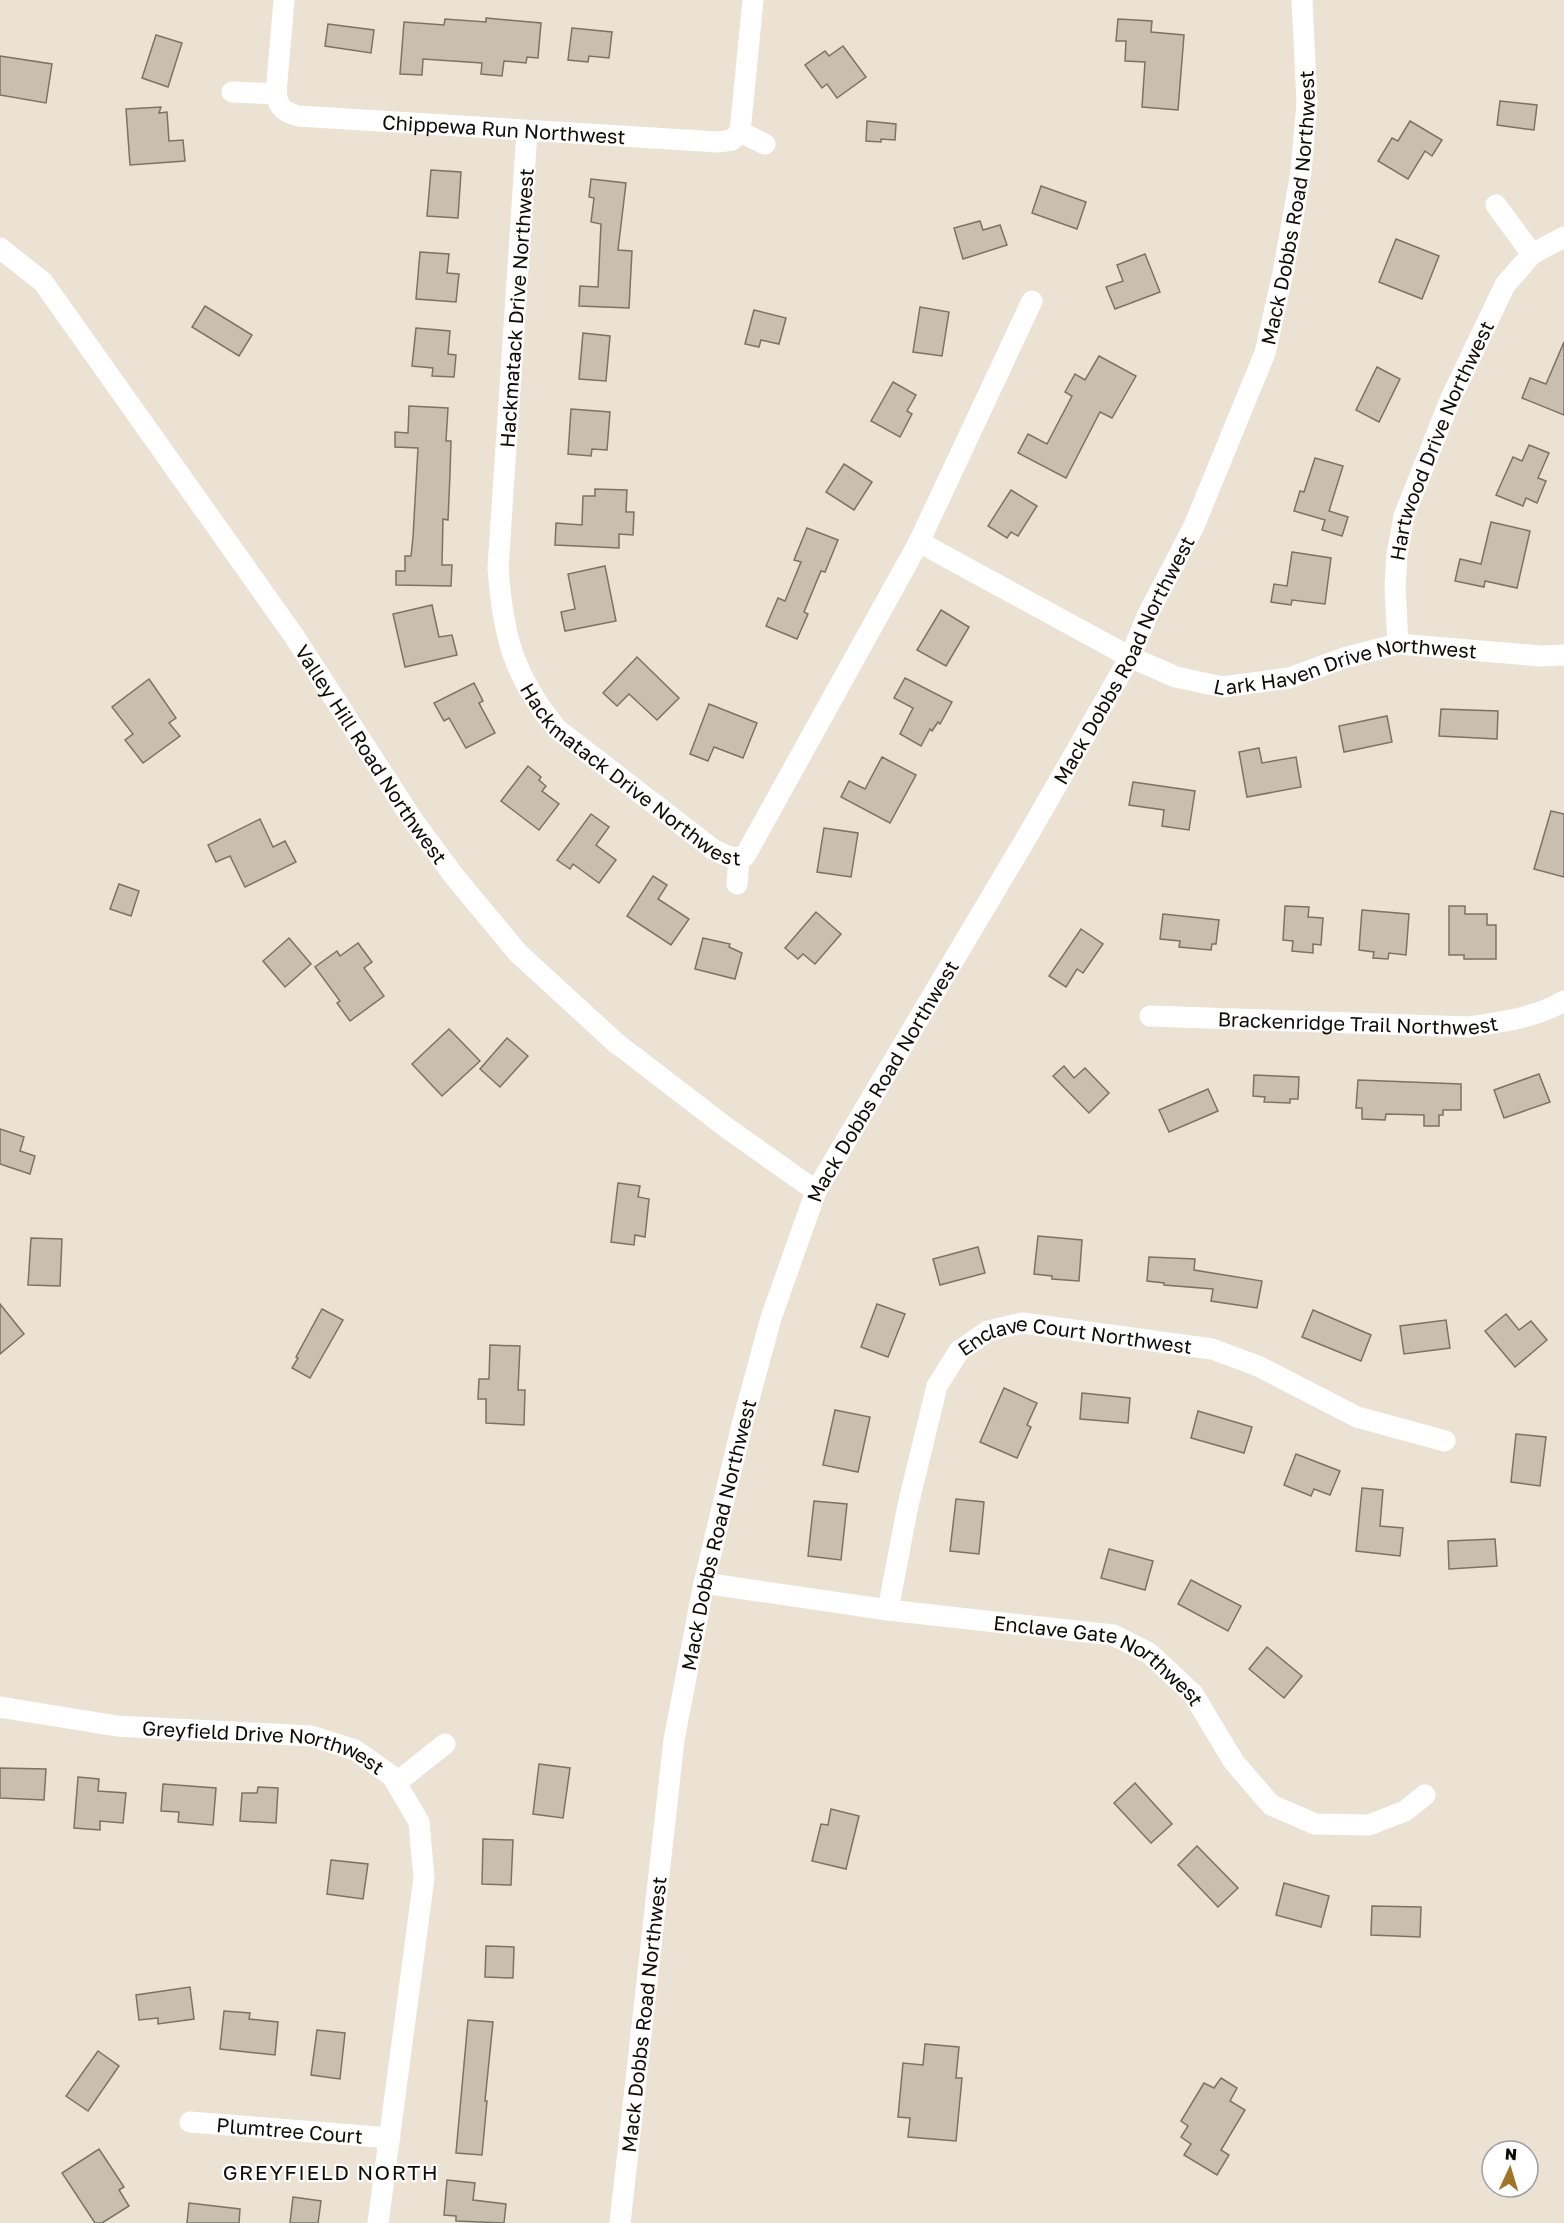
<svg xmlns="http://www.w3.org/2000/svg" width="1564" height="2223" font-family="'Golos Text',sans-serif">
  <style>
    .building { fill: #c8bfb1; stroke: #7b7366; stroke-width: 1.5 }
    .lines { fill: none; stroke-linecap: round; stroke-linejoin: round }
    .minor { stroke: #fff; stroke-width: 21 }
    .labels { text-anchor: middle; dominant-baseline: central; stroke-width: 4.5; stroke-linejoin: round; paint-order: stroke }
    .street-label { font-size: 20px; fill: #0f0c07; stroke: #fff }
    .neighbourhood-label { font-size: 21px; letter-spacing: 1.5px; fill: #0f0c07; stroke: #fff }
  </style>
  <rect width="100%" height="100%" fill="#ece2d4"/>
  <g class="building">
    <polygon points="486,18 541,23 538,58 527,57 526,63 504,61 502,76 481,74 482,63 423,59 422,75 400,74 404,22 444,25 445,19 486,22"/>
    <polygon points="1118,19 1152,21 1151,32 1184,35 1178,110 1142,107 1145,62 1125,61 1126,41 1116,41"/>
    <polygon points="328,24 374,30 371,53 325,46"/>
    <polygon points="572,28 612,32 609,58 589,56 588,62 568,60"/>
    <polygon points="156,35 182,43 168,87 142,78"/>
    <polygon points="843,46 866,77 837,98 827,84 822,88 805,65 825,51 829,56"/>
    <polygon points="0,56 52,64 46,103 0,95"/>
    <polygon points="1500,101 1537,105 1534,130 1497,125"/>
    <polygon points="161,107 159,113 167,112 169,141 183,140 185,161 130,165 126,109"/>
    <polygon points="867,121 896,124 895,140 881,139 881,142 866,141"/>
    <polygon points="1410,121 1442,140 1432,156 1425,151 1408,179 1378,161 1392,138 1398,141"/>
    <polygon points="431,170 461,172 458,218 427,216"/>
    <polygon points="591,179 626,183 618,250 632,251 629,308 579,306 580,286 598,287 601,224 591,222 594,198 589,197"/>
    <polygon points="1041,186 1086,202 1077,229 1032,213"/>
    <polygon points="980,221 983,230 1000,225 1007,245 963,259 954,228"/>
    <polygon points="1396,239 1439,256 1422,299 1379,282"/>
    <polygon points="420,252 449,254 447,273 459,274 456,302 416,299"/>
    <polygon points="1145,254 1160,292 1115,309 1106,287 1123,281 1117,265"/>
    <polygon points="205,306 252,335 239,356 192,327"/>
    <polygon points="920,307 949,312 942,356 913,352"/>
    <polygon points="754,310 786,318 779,344 761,340 759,347 745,344"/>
    <polygon points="416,328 450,331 448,354 456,355 454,377 432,376 433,368 412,366"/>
    <polygon points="583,333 610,336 606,381 579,379"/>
    <polygon points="1564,342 1564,415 1522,398 1530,378 1546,384"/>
    <polygon points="1099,356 1136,376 1112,418 1100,412 1066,478 1018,453 1028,434 1047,444 1072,396 1065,392 1075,374 1085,380"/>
    <polygon points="1377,367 1400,379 1379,422 1356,410"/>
    <polygon points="893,382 916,395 907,411 912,414 900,437 871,421"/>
    <polygon points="409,406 448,408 446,441 451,441 450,474 448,520 443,519 442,565 452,565 451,586 396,585 396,571 405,571 405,556 411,556 413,537 418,448 395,447 395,432 408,433"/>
    <polygon points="571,409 610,412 607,450 592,449 591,456 568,454"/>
    <polygon points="1529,445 1549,453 1538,478 1546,481 1537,503 1526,498 1523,506 1496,495 1513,457 1522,461"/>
    <polygon points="1315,458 1343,466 1329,511 1348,517 1342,536 1322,530 1325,520 1294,511 1300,491 1304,492"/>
    <polygon points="844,464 872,482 854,510 826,492"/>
    <polygon points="595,489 627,490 626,512 634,512 633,535 619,534 619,548 555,545 556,523 582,525 583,496 595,496"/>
    <polygon points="1011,490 1037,506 1018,536 1011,532 1007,538 988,526"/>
    <polygon points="1491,522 1530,531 1517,588 1485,581 1484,587 1455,581 1460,559 1481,564"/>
    <polygon points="807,528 838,540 825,572 821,571 804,612 808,614 797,639 766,626 778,598 785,601 801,562 794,560"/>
    <polygon points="1292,552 1331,558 1325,604 1292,600 1291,605 1271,602 1274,584 1287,586"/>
    <polygon points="605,566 616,621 565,631 561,612 575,609 568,574"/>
    <polygon points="432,605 439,637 452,635 457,655 405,667 393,614"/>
    <polygon points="941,610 969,627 946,666 917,650"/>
    <polygon points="637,657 679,698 657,720 629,694 617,706 603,693"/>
    <polygon points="905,678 952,702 940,724 938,722 932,731 930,729 921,746 900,734 913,708 894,698"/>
    <polygon points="149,679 176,718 169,723 180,736 143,763 125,740 133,734 112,707"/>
    <polygon points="474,683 483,701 479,703 495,733 466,748 449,718 444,721 434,703"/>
    <polygon points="709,704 757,723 743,758 714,747 708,761 690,754"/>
    <polygon points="1441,709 1498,711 1497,739 1439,736"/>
    <polygon points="1387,716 1392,742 1344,752 1339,726"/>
    <polygon points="1259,748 1262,763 1296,757 1301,787 1247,797 1239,752"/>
    <polygon points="882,757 916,775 890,823 841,797 849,781 865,789"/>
    <polygon points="528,766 541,777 539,780 546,786 542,791 559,804 539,830 501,801"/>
    <polygon points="1133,782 1195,791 1189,830 1162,826 1164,810 1129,805"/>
    <polygon points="1551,811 1564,814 1564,877 1534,869"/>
    <polygon points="591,814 609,827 596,845 616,860 599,883 573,864 570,869 557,860"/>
    <polygon points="260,819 273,847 285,841 296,862 245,887 230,856 216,862 208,845"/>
    <polygon points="824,828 858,833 851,877 817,872"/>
    <polygon points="653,876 667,885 658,899 689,919 671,945 627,916"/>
    <polygon points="119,884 139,891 131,916 110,909"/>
    <polygon points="1285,906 1309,907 1308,917 1323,918 1321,945 1313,944 1313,953 1292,951 1293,941 1283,940"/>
    <polygon points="1449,906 1465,906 1465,914 1487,914 1487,925 1496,925 1496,959 1464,959 1464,955 1449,955"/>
    <polygon points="1362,910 1409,914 1406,955 1389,953 1388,959 1373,958 1374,952 1359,950"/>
    <polygon points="816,912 841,934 815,964 803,954 798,959 785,948"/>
    <polygon points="1163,914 1219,920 1216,944 1212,944 1211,950 1179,947 1180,941 1160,939"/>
    <polygon points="1081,929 1103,944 1083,973 1077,969 1066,987 1049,976"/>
    <polygon points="289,938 311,964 285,987 263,961"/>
    <polygon points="703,938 730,944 729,947 742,953 735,979 695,969"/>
    <polygon points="358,943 372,962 364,968 384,996 350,1021 337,1003 340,1001 315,967 337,951 340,956"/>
    <polygon points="449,1029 480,1061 442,1096 412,1064"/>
    <polygon points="507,1038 528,1056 500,1087 480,1069"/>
    <polygon points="1064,1066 1074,1078 1085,1068 1109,1093 1089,1113 1053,1076"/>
    <polygon points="1539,1074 1550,1102 1504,1118 1494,1090"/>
    <polygon points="1254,1075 1299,1077 1298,1099 1290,1099 1290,1103 1264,1102 1265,1097 1253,1096"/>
    <polygon points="1358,1080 1461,1084 1461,1110 1443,1110 1443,1115 1439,1115 1439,1126 1424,1126 1424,1115 1386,1114 1385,1120 1362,1119 1362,1108 1356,1108"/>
    <polygon points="1208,1089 1218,1111 1169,1132 1159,1110"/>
    <polygon points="0,1129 24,1137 20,1151 35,1156 30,1174 0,1164"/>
    <polygon points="618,1183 640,1186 638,1197 649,1199 645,1237 635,1235 634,1245 611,1242"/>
    <polygon points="1038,1236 1082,1240 1079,1281 1052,1279 1052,1276 1034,1274"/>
    <polygon points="31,1238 62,1239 60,1286 28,1285"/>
    <polygon points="978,1247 985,1273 940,1285 933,1259"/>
    <polygon points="1149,1257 1195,1259 1194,1270 1262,1281 1257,1308 1211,1301 1213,1289 1164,1285 1164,1283 1147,1281"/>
    <polygon points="0,1304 24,1334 0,1354"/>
    <polygon points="877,1304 905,1314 888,1357 861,1347"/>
    <polygon points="322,1309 343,1320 310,1378 292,1368 298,1358 296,1357"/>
    <polygon points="1313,1310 1371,1335 1361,1361 1302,1337"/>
    <polygon points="1506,1314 1519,1330 1531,1321 1547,1340 1515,1367 1485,1331"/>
    <polygon points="1446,1320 1450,1348 1404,1354 1400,1326"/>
    <polygon points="490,1345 520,1346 518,1390 525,1390 524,1425 486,1423 486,1399 478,1399 479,1379 489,1379"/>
    <polygon points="1004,1388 1037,1403 1027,1425 1031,1427 1017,1458 980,1442"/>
    <polygon points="1082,1393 1130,1398 1128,1423 1080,1419"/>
    <polygon points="835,1410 870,1417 858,1472 823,1465"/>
    <polygon points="1198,1411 1252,1427 1244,1453 1191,1438"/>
    <polygon points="1516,1434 1546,1437 1540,1486 1511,1482"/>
    <polygon points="1296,1454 1340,1471 1330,1495 1314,1489 1311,1496 1284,1485"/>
    <polygon points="1362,1488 1383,1490 1380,1526 1403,1528 1400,1556 1356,1551"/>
    <polygon points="956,1499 984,1502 979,1554 950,1551"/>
    <polygon points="814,1501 847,1504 841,1560 808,1556"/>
    <polygon points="1495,1539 1497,1566 1449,1569 1448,1541"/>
    <polygon points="1109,1549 1153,1561 1145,1590 1101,1578"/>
    <polygon points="1191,1580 1241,1606 1228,1631 1178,1604"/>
    <polygon points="1267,1647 1302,1676 1284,1698 1249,1669"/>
    <polygon points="539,1764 570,1768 563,1818 533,1814"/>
    <polygon points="0,1768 46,1769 44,1800 0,1798"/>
    <polygon points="78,1777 99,1779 98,1791 126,1793 123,1823 100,1821 100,1830 74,1828"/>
    <polygon points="1135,1783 1172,1824 1151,1843 1114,1803"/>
    <polygon points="163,1784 216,1788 213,1825 178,1822 179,1812 161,1811"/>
    <polygon points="258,1787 278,1788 276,1823 240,1821 242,1793 257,1793"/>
    <polygon points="831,1809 859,1816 846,1869 812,1861 821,1824 828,1825"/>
    <polygon points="483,1839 513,1840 511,1885 482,1884"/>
    <polygon points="1197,1846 1238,1888 1218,1907 1178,1865"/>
    <polygon points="331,1860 368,1864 363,1899 327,1894"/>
    <polygon points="1284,1883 1329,1896 1321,1927 1276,1915"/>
    <polygon points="1372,1906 1421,1907 1420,1937 1371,1935"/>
    <polygon points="486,1946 514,1947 513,1978 485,1977"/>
    <polygon points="190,1987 194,2019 158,2024 158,2018 139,2020 136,1995"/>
    <polygon points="224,2011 250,2013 249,2019 278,2022 275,2055 220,2049"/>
    <polygon points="468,2020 493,2022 485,2101 487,2101 482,2155 456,2153"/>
    <polygon points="317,2030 345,2033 340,2079 311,2075"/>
    <polygon points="925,2044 959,2047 956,2078 962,2078 956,2141 908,2137 910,2118 898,2117 903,2063 923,2065"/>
    <polygon points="98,2051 119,2066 88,2111 66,2096"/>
    <polygon points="1221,2078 1237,2088 1230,2101 1245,2110 1221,2150 1229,2155 1217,2175 1184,2155 1191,2144 1181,2137 1188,2126 1181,2121 1204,2083 1214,2088"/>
    <polygon points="99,2149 124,2187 119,2190 129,2206 102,2223 95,2223 62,2173"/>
    <polygon points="447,2180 475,2183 473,2200 506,2204 504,2223 456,2221 456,2216 444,2215"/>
    <polygon points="293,2197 321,2201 318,2223 290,2223"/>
    <polygon points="189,2203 240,2209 239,2223 187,2223"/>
  </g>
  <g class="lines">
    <g class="minor">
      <path id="s1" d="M284,0L276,94C279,108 284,112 298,116L718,142L732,140L740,132L753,0"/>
      <polyline points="232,92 276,94"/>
      <path id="s2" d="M527,131L498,568C503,635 513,676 557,729L714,850C724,855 733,860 745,856L919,542L1032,301"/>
      <polyline points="740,132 765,144"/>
      <polyline points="1496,205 1532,254"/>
      <path id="s3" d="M0,248L43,282L294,636L412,819L454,876L518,953L615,1042L727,1128L816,1191"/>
      <path id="s4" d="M919,542L1130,657L1176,677L1223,687L1289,678L1344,658L1398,644L1540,656L1564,655"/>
      <path id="s5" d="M1398,644L1395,587L1397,555L1404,516L1451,398L1505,285L1532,254L1564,237"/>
      <polyline points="737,884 739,858"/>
      <path id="s6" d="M1150,1016L1468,1027C1501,1022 1535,1018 1564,1001"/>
      <path id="s7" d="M704,1583L888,1610L1113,1635L1149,1653L1193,1694L1234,1762L1271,1805L1315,1824L1369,1825L1405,1811L1425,1795"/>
      <path id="s8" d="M888,1610L908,1505L937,1386L959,1351L988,1331L1022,1323L1212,1349L1258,1366L1357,1417L1445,1441"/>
      <path id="s9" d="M0,1707L117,1726L311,1736L355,1750L392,1776L419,1822L424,1878L378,2223"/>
      <polyline points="396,1783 445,1744"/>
      <path id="s10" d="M190,2122L390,2138"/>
      <path id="s11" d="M620,2223L674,1740L704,1583L743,1421L771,1318L816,1191L1024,842L1130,657L1148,614L1194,526L1265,353L1283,273L1301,172L1307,102L1302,0"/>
    </g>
  </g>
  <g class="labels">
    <g class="street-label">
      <text stroke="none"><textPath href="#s1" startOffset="334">Chippewa Run Northwest</textPath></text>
      <text stroke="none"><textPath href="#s11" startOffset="2154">Mack Dobbs Road Northwest</textPath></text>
      <text transform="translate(516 308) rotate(-86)">Hackmatack Drive Northwest</text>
      <text stroke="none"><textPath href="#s5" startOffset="212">Hartwood Drive Northwest</textPath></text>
      <text stroke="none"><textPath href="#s11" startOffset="1668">Mack Dobbs Road Northwest</textPath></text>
      <text stroke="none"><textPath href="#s4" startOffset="464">Lark Haven Drive Northwest</textPath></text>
      <text stroke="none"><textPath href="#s3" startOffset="630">Valley Hill Road Northwest</textPath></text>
      <text stroke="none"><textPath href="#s2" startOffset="699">Hackmatack Drive Northwest</textPath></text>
      <text stroke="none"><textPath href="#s6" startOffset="208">Brackenridge Trail Northwest</textPath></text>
      <text stroke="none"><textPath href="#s11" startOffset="1182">Mack Dobbs Road Northwest</textPath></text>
      <text stroke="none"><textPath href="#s8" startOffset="392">Enclave Court Northwest</textPath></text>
      <text stroke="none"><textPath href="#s11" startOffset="696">Mack Dobbs Road Northwest</textPath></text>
      <text stroke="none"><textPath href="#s7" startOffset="408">Enclave Gate Northwest</textPath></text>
      <text stroke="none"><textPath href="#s9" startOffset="268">Greyfield Drive Northwest</textPath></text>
      <text stroke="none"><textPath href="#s11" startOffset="210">Mack Dobbs Road Northwest</textPath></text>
      <text stroke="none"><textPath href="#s10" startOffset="100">Plumtree Court</textPath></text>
    </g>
    <g class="neighbourhood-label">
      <text x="331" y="2172">GREYFIELD NORTH</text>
    </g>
  </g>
  <g transform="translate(1510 2169) rotate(4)"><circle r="28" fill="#ffffff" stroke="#9f9e9c" stroke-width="1.5"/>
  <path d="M0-4.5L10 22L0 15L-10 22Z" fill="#a17526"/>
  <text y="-9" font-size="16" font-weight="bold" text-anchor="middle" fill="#0f0c07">N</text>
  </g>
</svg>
